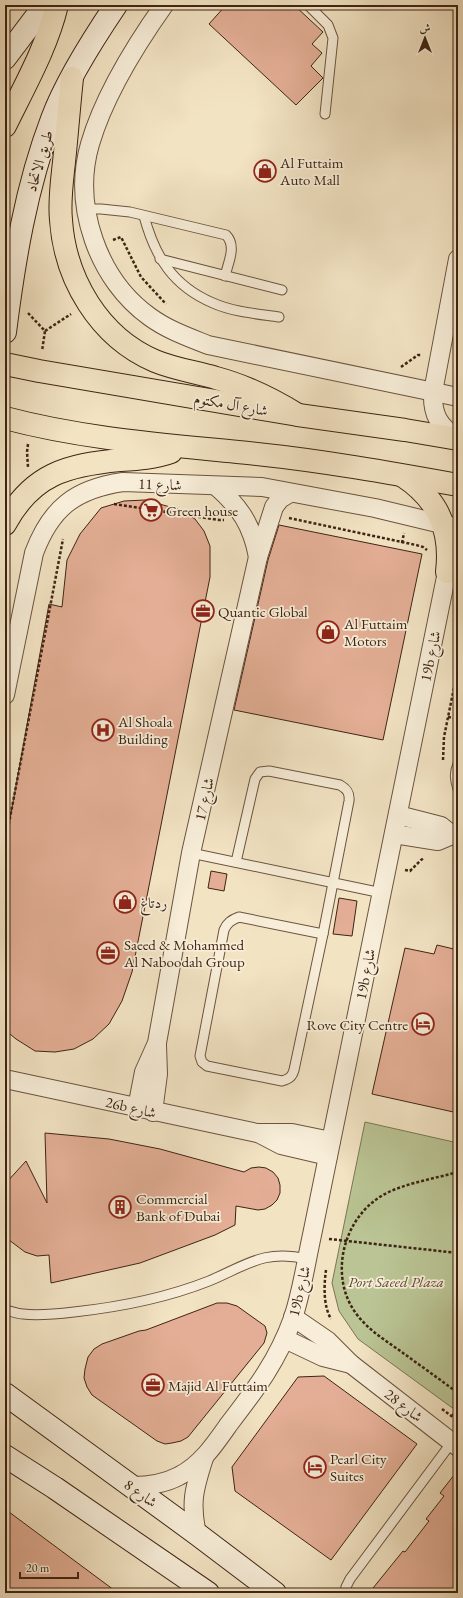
<svg xmlns="http://www.w3.org/2000/svg" width="463" height="1598" font-family="'EB Garamond',Amiri,serif">
  <style>
    .green { fill: #bac494; stroke: #7c7454 }
    .building { fill: #e3ae95; stroke: #3e2413 }
    .lines { fill: none; stroke-linecap: round; stroke-linejoin: round }
    .lane-casing { stroke: #6b543f; stroke-width: 11 }
    .street-casing { stroke: #6b543f; stroke-width: 20 }
    .secondary-casing { stroke: #3e2413; stroke-width: 24 }
    .primary-casing { stroke: #3e2413; stroke-width: 24 }
    .path { stroke: #3e2413; stroke-width: 2.5; stroke-dasharray: 3 2; stroke-linecap: butt }
    .lane { stroke: #f7edd8; stroke-width: 9 }
    .street { stroke: #f7edd8; stroke-width: 18 }
    .secondary { stroke: #f7edd8; stroke-width: 22 }
    .primary { stroke: #f2e3c3; stroke-width: 22 }
    .labels { text-anchor: middle; dominant-baseline: central; stroke-width: 3.5; stroke-linejoin: round; paint-order: stroke }
    .street-label { font-size: 15px; fill: #3e2413; stroke: #f7edd8 }
    .poi-label { font-size: 15px; fill: #3e2413; stroke: #f7edd8; text-anchor: start }
    .park-label { font-size: 15px; font-style: italic; fill: #5d4c33; stroke: #f7edd8 }
  </style>
  <rect width="100%" height="100%" fill="#f2e3c3"/>
  <filter id="stains"><feTurbulence type="fractalNoise" baseFrequency=".005" numOctaves="4"/><feColorMatrix values="0 0 0 0 .2 0 0 0 0 .09 0 0 0 0 .02 0 0 0 .5 -.17"/></filter>
  <radialGradient id="worn" r=".72"><stop offset=".6" stop-color="#630" stop-opacity="0"/><stop offset="1" stop-color="#630" stop-opacity=".3"/></radialGradient>
  <polygon class="green" points="365,1122 458,1143 458,1412 358,1339 339,1311 332,1283"/>
  <g class="building">
    <polygon points="226,5 294,5 323,32 312,44 322,53 311,66 323,78 296,105 209,24"/>
    <polygon points="145,500 181,510 195,519 204,531 210,546 210,577 132,972 122,1001 109,1024 93,1039 74,1049 55,1052 35,1051 16,1039 5,1030 5,846 49,604 62,607 67,560 80,534 101,508 124,501"/>
    <polygon points="279,525 422,554 383,740 234,710 268,560"/>
    <polygon points="211,871 227,874 224,891 208,888"/>
    <polygon points="339,898 357,901 352,936 333,934"/>
    <polygon points="437,945 458,950 458,1113 372,1094 405,948 434,954"/>
    <polygon points="45,1133 109,1139 160,1149 244,1172 251,1168 259,1167 266,1168 273,1172 278,1178 280,1185 280,1193 277,1200 272,1205 265,1209 258,1210 236,1206 235,1225 215,1235 140,1263 51,1283 49,1255 37,1256 25,1252 5,1237 5,1184 26,1161 47,1203"/>
    <polygon points="217,1303 227,1303 237,1306 265,1326 267,1333 264,1343 188,1437 181,1441 172,1443 165,1444 157,1441 92,1395 87,1387 84,1378 85,1369 88,1357 94,1349 102,1344 139,1331 146,1330"/>
    <polygon points="324,1376 417,1444 331,1560 235,1491 232,1467 298,1377"/>
    <polygon points="458,1470 458,1593 369,1593 403,1551 405,1552 429,1521 426,1519 444,1496 440,1493"/>
    <polygon points="5,1509 118,1593 5,1593"/>
  </g>
  <g class="lines">
    <g class="lane-casing">
      <g id="lane">
        <polyline points="308,5 328,25 333,38 325,114"/>
        <path d="M86,209H101L130,212L226,235C237,246 228,263 225,276"/>
        <path d="M144,216C155,257 173,286 213,303C233,312 258,314 279,317"/>
        <polyline points="160,259 282,290"/>
        <path d="M458,764C454,773 455,780 458,789"/>
        <polyline points="191,853 382,893"/>
        <path d="M236,862L255,779L260,772L269,771L340,785C347,789 350,793 349,801L323,934"/>
        <path d="M239,917L323,934L294,1070C292,1077 289,1079 282,1081L207,1066L202,1062L200,1056L224,930C227,923 231,920 239,917Z"/>
        <path d="M5,1310C11,1311 17,1314 23,1314C39,1316 57,1314 74,1312C120,1307 166,1298 209,1281C247,1265 264,1249 307,1259"/>
        <polyline points="345,1593 346,1587 350,1579 452,1442"/>
      </g>
    </g>
    <g class="street-casing">
      <g id="street">
        <path d="M164,5C135,46 104,96 90,144C72,206 98,280 150,317C168,330 188,337 208,345L458,397"/>
        <path d="M458,259L433,392C432,415 439,426 458,439"/>
        <path d="M216,486C240,507 252,525 258,557"/>
        <path d="M5,695L34,553C51,508 75,489 123,482L262,487L375,508L458,528"/>
        <polyline points="398,815 441,826 452,835 458,837"/>
        <polyline points="394,834 438,841 452,835"/>
        <polyline points="5,1079 257,1133 292,1133 331,1141"/>
        <polyline points="137,1108 144,1072 157,1043 191,853 258,557 274,507 280,499 290,493"/>
        <polyline points="153,1112 158,1074 157,1045"/>
        <polyline points="260,1134 281,1145 328,1156"/>
        <polyline points="293,1317 328,1341 351,1364 458,1447"/>
        <polyline points="285,1339 323,1357 351,1364"/>
        <path d="M132,1486C149,1486 164,1484 179,1476C201,1465 215,1444 229,1424C256,1389 278,1360 293,1318C302,1291 306,1262 312,1235L447,572L458,564"/>
        <path d="M197,1534C190,1503 194,1489 204,1458"/>
      </g>
    </g>
    <g class="secondary-casing">
      <g id="secondary">
        <polyline points="5,58 45,5"/>
        <path d="M5,332C14,261 26,187 52,119C66,81 93,39 116,5"/>
        <polyline points="5,1394 197,1534 275,1593"/>
        <polyline points="5,1456 55,1488 208,1593"/>
      </g>
    </g>
    <g class="primary-casing">
      <g id="primary">
        <path d="M72,78C69,106 67,134 64,162C62,181 59,201 61,220C65,279 99,337 155,361C174,369 196,372 216,378C246,386 272,399 298,415"/>
        <path d="M5,126C24,87 47,47 57,5"/>
        <polyline points="5,364 39,371 298,415 405,430 458,439"/>
        <path d="M5,418C88,440 172,445 257,454C324,461 391,473 458,485"/>
        <path d="M403,476C438,499 452,530 447,572"/>
        <path d="M5,524C32,474 67,465 120,460C137,459 155,458 171,452"/>
      </g>
    </g>
    <g class="path">
      <polyline points="113,240 121,237 141,277 166,304"/>
      <polyline points="28,313 45,331 42,351"/>
      <polyline points="45,331 71,314"/>
      <polyline points="401,367 418,355 421,355"/>
      <polyline points="28,444 27,452 28,467"/>
      <polyline points="114,504 219,520 224,520"/>
      <polyline points="289,518 416,545 423,547 427,550"/>
      <polyline points="402,543 404,533"/>
      <polyline points="448,717 458,719"/>
      <polyline points="443,760 444,737 458,668"/>
      <polyline points="5,844 63,539"/>
      <polyline points="405,870 410,871 421,860 424,858"/>
      <path d="M458,1172C433,1179 405,1183 383,1195C343,1218 329,1275 355,1312C366,1328 383,1339 399,1350C418,1364 438,1378 458,1393"/>
      <polyline points="329,1239 458,1253"/>
      <path d="M326,1270C324,1285 323,1305 331,1319"/>
      <polyline points="442,1409 458,1421"/>
      <polyline points="452,1416 458,1409"/>
    </g>
    <use href="#lane" class="lane"/>
    <use href="#street" class="street"/>
    <use href="#secondary" class="secondary"/>
    <use href="#primary" class="primary"/>
  </g>
  <defs>
    <g id="shop-ring" transform="scale(1.15)"><circle r="9.5" fill="#f7edd8" stroke="#8f2418" stroke-width="1.5"/><path d="M-5-2.5h2.3a2.7 3.5 0 0 1 5.4 0H5L5.5 6h-11ZM-1.5-2.5h3a1.5 2.3 0 0 0-3 0Z" fill="#8f2418"/></g>
    <g id="supermarket-ring" transform="scale(1.15)"><circle r="9.5" fill="#f7edd8" stroke="#8f2418" stroke-width="1.5"/><path d="M-6-5.5h2.5l.6 2H6L4.5 2H-2.5L-4.4-4H-6ZM-1.5 3.2a1.3 1.3 0 1 0 .1 0ZM3 3.2a1.3 1.3 0 1 0 .1 0Z" fill="#8f2418"/></g>
    <g id="office-ring" transform="scale(1.15)"><circle r="9.5" fill="#f7edd8" stroke="#8f2418" stroke-width="1.5"/><path d="M-6-3h4V-5.5h4V-3h4V5H-6ZM-1-4.5V-3h2v-1.5ZM-6 0V1H6V0Z" fill="#8f2418"/></g>
    <g id="hospital-ring" transform="scale(1.15)"><circle r="9.5" fill="#f7edd8" stroke="#8f2418" stroke-width="1.5"/><path d="M-5-5h3v3.5h4V-5h3V5h-3V1.5h-4V5h-3Z" fill="#8f2418"/></g>
    <g id="hotel-ring" transform="scale(1.15)"><circle r="9.5" fill="#f7edd8" stroke="#8f2418" stroke-width="1.5"/><path d="M-6-4.5h1.5V1H6V5H4.5V3h-9V5H-6ZM-4 0a1.8 1.8 0 1 1 3.6 0ZM.5 0V-2.5h3Q6-2.5 6 0Z" fill="#8f2418"/></g>
    <g id="building-ring" transform="scale(1.15)"><circle r="9.5" fill="#f7edd8" stroke="#8f2418" stroke-width="1.5"/><path d="M-4-6H4V6H1V3H-1V6H-4ZM-2.5-4.3h1.7v1.8h-1.7ZM.8-4.3h1.7v1.8H.8ZM-2.5-1h1.7V.8h-1.7ZM.8-1h1.7V.8H.8Z" fill="#8f2418"/></g>
  </defs>
  <g fill-rule="evenodd">
    <use href="#shop-ring" x="265" y="171"/>
    <use href="#supermarket-ring" x="151" y="510"/>
    <use href="#office-ring" x="203" y="611"/>
    <use href="#shop-ring" x="328" y="632"/>
    <use href="#hospital-ring" x="103" y="730"/>
    <use href="#shop-ring" x="125" y="902"/>
    <use href="#office-ring" x="108" y="953"/>
    <use href="#hotel-ring" x="423" y="1024"/>
    <use href="#building-ring" x="120" y="1207"/>
    <use href="#office-ring" x="153" y="1385"/>
    <use href="#hotel-ring" x="315" y="1467"/>
  </g>
  <g class="labels">
    <g class="street-label">
      <text transform="translate(39 161) rotate(-74)">طريق الاتحاد</text>
      <text transform="translate(231 404) rotate(10)">شارع آل مكتوم</text>
      <text transform="translate(160 484) rotate(2)">شارع 11</text>
      <text transform="translate(430 656) rotate(-78)">19b شارع</text>
      <text transform="translate(204 799) rotate(-77)">شارع 17</text>
      <text transform="translate(365 974) rotate(-79)">19b شارع</text>
      <text transform="translate(131 1107) rotate(13)">26b شارع</text>
      <text transform="translate(299 1291) rotate(-76)">19b شارع</text>
      <text transform="translate(404 1405) rotate(38)">شارع 28</text>
      <text transform="translate(141 1493) rotate(36)">شارع 8</text>
    </g>
    <g class="poi-label">
      <text x="280" y="162">Al Futtaim<tspan x="280" dy="17">Auto Mall</tspan></text>
      <text x="166" y="510">Green house</text>
      <text x="218" y="611">Quantic Global</text>
      <text x="344" y="623">Al Futtaim<tspan x="344" dy="17">Motors</tspan></text>
      <text x="118" y="721">Al Shoala<tspan x="118" dy="17">Building</tspan></text>
      <text x="140" y="902">ردتاغ</text>
      <text x="124" y="944">Saeed &amp; Mohammed<tspan x="124" dy="17">Al Naboodah Group</tspan></text>
      <text x="408" y="1024" text-anchor="end">Rove City Centre</text>
      <text x="136" y="1198">Commercial<tspan x="136" dy="17">Bank of Dubai</tspan></text>
      <text x="168" y="1385">Majid Al Futtaim</text>
      <text x="330" y="1458">Pearl City<tspan x="330" dy="17">Suites</tspan></text>
    </g>
    <g class="park-label">
      <text x="396" y="1281">Port Saeed Plaza</text>
    </g>
  </g>
  <rect width="463" height="1598" fill="none" stroke="#f2e3c3" stroke-width="20"/>
  <rect x="6" y="6" width="451" height="1586" fill="none" stroke="#3e2413" stroke-width="2"/>
  <rect x="10" y="10" width="443" height="1578" fill="none" stroke="#3e2413"/>
  <g transform="translate(425 38)" stroke="#f7edd8" stroke-width="3" paint-order="stroke">
  <path d="M0-3L7 15L0 10L-7 15Z" fill="#3e2413"/>
  <text y="-6" font-size="11" font-weight="bold" text-anchor="middle" fill="#3e2413">ش</text>
  </g>
  <path d="M20 1572v6h58v-6" fill="none" stroke="#3e2413" stroke-width="2"/>
  <text x="26" y="1572" font-size="12" fill="#3e2413" stroke="#f7edd8" stroke-width="3" paint-order="stroke">20 m</text>
  <rect width="100%" height="100%" filter="url(#stains)"/>
  <rect width="100%" height="100%" fill="url(#worn)"/>
</svg>
